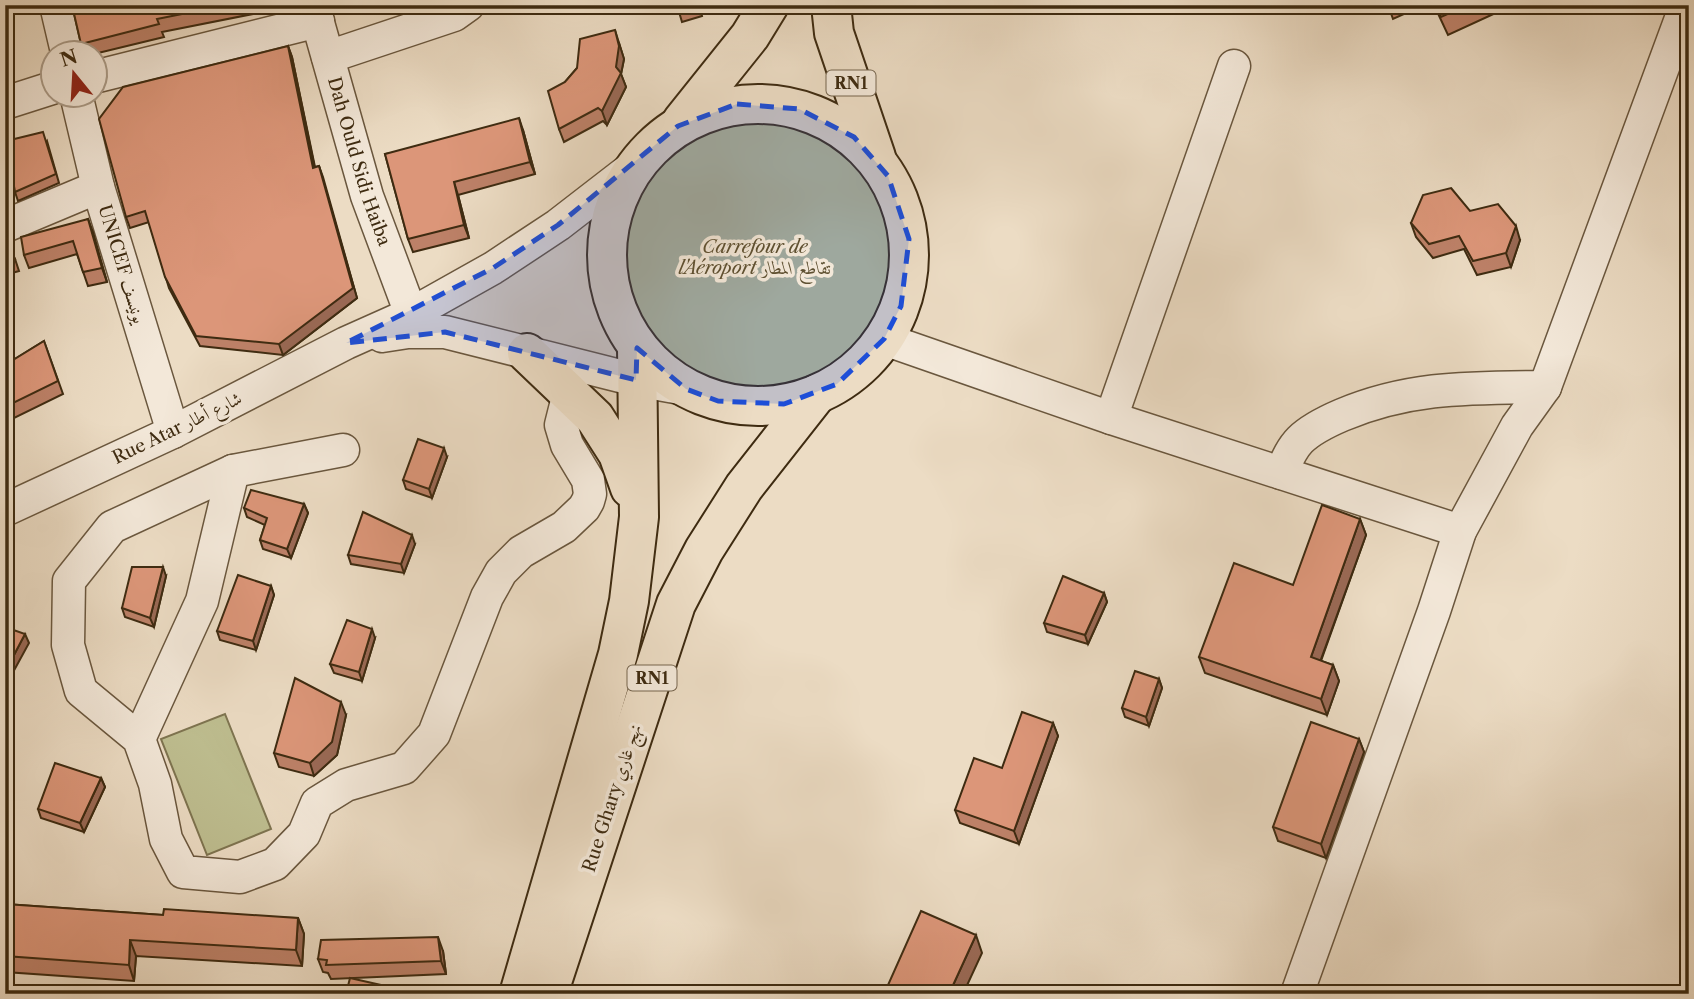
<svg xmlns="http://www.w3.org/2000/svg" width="1694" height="999" font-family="'Libre Caslon Text',Amiri,serif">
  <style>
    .green { fill: #bebe90; stroke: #7e7450; stroke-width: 2 }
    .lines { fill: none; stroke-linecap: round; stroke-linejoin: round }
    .minor-casing { stroke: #6a573e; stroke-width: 35 }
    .highway-casing { stroke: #3e2b11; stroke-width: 42 }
    .minor { stroke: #f3e8d9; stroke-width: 32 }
    .highway { stroke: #ecdcc4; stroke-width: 38 }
    .wall { fill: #bd8168; stroke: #3e2b11; stroke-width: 2 }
    .shaded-wall { fill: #9a6955; stroke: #3e2b11; stroke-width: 2 }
    .building { fill: #dc9679; stroke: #3e2b11; stroke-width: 2 }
    .marked { fill: #1d4ed8; fill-opacity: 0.2; stroke: #1d4ed8; stroke-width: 5; stroke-dasharray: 14 9; stroke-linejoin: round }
    .labels { text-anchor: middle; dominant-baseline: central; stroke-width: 7; stroke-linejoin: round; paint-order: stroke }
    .shield { fill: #f3e8d9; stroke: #74644d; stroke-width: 2 }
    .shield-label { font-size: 16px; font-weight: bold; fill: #3e2b11 }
    .street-label { font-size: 18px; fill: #3e2b11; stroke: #f3e8d9 }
    .park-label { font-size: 18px; font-style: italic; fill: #5e5031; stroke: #f3e8d9 }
  </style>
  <rect width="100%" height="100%" fill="#ecdcc4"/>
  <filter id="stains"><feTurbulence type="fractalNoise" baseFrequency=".00286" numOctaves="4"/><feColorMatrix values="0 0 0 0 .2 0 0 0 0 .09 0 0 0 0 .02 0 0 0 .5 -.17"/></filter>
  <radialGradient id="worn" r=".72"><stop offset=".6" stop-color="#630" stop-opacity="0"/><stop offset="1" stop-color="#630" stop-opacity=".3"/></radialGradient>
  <g class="green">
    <circle cx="755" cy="258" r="139"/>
    <polygon points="225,714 271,829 207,855 161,739"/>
  </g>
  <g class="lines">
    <g class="minor-casing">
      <g id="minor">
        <polyline points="56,5 67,52"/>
        <path id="s1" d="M313,5L367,196L411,314"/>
        <polyline points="328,57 454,15 468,5"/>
        <polyline points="94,77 318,21"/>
        <polyline points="76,94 98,187 173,432"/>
        <polyline points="5,103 52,88"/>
        <polyline points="5,226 98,187"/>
        <polyline points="382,336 408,332 445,332 636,380 686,389"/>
        <polyline points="884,339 1111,418 1460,531"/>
        <polyline points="1111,418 1234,66"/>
        <polyline points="343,450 233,471 112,527 69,581 68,645 81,691 139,739 155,784 166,839 183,872 240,877 275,864 304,834 317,803 346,785 404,768 434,734 487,597 501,572 521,552 564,527 584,508 588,501 590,494 588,480 567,445 561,425 566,405 573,396"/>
        <path d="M1281,473C1286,462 1291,449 1300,440C1310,430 1328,421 1342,415C1411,386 1471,388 1545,387"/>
        <polyline points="5,510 173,432 346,343 411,314 493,268 558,225 633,167"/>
        <polyline points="139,739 202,601 233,471"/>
        <polyline points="1297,994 1434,611 1460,531 1517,426 1545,387 1686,5"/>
      </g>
    </g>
    <g class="highway-casing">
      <g id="highway">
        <polyline points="831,5 834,33 876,157"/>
        <circle cx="758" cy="255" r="151"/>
        <polyline points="682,121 750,36 769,5"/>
        <polyline points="527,353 595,418 618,454 630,488"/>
        <polyline points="519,994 618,654 629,601 639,517 637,348"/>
        <polyline points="548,994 676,604 704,550 744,487 817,394"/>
      </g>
    </g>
    <use href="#minor" class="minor"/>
    <use href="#highway" class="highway"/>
  </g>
  <g class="wall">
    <polygon points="72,5 277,5 278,9 162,32 164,37 94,54 94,52 84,52 81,44"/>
    <polygon points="677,5 699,5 702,16 682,22"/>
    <polygon points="1388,5 1424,5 1393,19"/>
    <polygon points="1434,5 1513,5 1448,35"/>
    <polygon points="619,43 624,59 621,74 626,87 607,125 603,121 564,142 559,129 565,82 577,68"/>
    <polygon points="288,46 292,57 315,167 319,166 323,177 357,298 283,355 200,346 169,288 149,222 130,228 126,217"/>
    <polygon points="523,130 535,174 458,195 469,238 413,252 408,239 385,154"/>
    <polygon points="47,141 59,183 18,201 15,192"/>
    <polygon points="1470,211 1520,240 1511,267 1477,275 1464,249 1433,258 1416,237 1411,223"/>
    <polygon points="88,219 107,282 88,286 77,254 29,268 24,255"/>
    <polygon points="5,243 15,259 19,271 5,275"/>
    <polygon points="44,341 63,394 6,422 5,420 5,365"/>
    <polygon points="447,457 432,498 406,489 403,480"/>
    <polygon points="304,504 308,513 291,558 263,549 260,540 265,525 247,517 244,508"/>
    <polygon points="1360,519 1366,535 1321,661 1333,665 1339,681 1327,715 1205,673 1199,657 1293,585"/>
    <polygon points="415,544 404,573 351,564 348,555"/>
    <polygon points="166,576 154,627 125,617 122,608"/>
    <polygon points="271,586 274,595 256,650 220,640 217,631"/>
    <polygon points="1104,593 1107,602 1088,644 1047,632 1044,623"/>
    <polygon points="375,638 362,681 334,673 330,664"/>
    <polygon points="1159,679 1162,688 1149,726 1125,717 1122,708"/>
    <polygon points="346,715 337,755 314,776 279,767 274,753"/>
    <polygon points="1053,723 1058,736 1019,844 960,823 955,810"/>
    <polygon points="1359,739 1364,752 1326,858 1278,841 1273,827"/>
    <polygon points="101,778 105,787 84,832 41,818 38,809"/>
    <polygon points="5,904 163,915 298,918 304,934 302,966 136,956 134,981 5,972"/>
    <polygon points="443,951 446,974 331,979 328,973 323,972 318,959"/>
  </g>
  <g class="shaded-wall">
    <polygon points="615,30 624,59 621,74 626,87 607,125 602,111 616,67"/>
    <polygon points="288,46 292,57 317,179 313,168"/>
    <polygon points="519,118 523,130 535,174 530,162"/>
    <polygon points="319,166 357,298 283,355 279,344"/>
    <polygon points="454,182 458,195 469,238 464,225"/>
    <polygon points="88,219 93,232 107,282 102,268"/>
    <polygon points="1516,226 1520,240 1511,267 1506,253"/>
    <polygon points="444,448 447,457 432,498 429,489"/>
    <polygon points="304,504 308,513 291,558 287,549"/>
    <polygon points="1360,519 1366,535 1316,673 1311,657"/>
    <polygon points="412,535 415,544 404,573 401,564"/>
    <polygon points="163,567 166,576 154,627 150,618"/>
    <polygon points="271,586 274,595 256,650 253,641"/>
    <polygon points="1104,593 1107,602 1088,644 1085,635"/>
    <polygon points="372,629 375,638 362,681 359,672"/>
    <polygon points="25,634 29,643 5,687 5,672"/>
    <polygon points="1333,665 1339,681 1327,715 1321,699"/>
    <polygon points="1159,679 1162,688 1149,726 1146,717"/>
    <polygon points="341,702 346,715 337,755 314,776 310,763"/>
    <polygon points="1053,723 1058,736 1019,844 1014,831"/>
    <polygon points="1359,739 1364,752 1326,858 1321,844"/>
    <polygon points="101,778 105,787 84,832 80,823"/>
    <polygon points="298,918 304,934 302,966 296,950"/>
    <polygon points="976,935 982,953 963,994 949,994"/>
    <polygon points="438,937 443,951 446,974 441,961"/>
    <polygon points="130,940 136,956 134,981 129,965"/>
  </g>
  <g class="building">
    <polygon points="72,5 227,5 157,19 159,24 81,44"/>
    <polygon points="677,5 698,5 698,7 679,13"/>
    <polygon points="1436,5 1468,5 1441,17"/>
    <polygon points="615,30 619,46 616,67 621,73 602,111 598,108 559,129 548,91 565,82 577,68 580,39"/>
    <polygon points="288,46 313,168 319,166 353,288 279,344 196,336 165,277 145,211 126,217 99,119 123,87"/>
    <polygon points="519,118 530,162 454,182 464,225 408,239 385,154"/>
    <polygon points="43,132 56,174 15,192 6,141"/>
    <polygon points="1451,188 1470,211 1498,204 1516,226 1506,253 1473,261 1459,236 1429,244 1411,223 1423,195"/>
    <polygon points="88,219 102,268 83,272 73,241 24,255 21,237"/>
    <polygon points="7,242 15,259 5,262 5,243"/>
    <polygon points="44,341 58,381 5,407 5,365"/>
    <polygon points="418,439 444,448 429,489 403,480"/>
    <polygon points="251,490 304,504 287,549 260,540 267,518 244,508"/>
    <polygon points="1322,505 1360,519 1311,657 1333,665 1321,699 1199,657 1234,563 1293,585"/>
    <polygon points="363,512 412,535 401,564 348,555"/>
    <polygon points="132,567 163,567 150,618 122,608"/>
    <polygon points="238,575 271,586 253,641 217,631"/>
    <polygon points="1063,576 1104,593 1085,635 1044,623"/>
    <polygon points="347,620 372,629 359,672 330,664"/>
    <polygon points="5,627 25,634 5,672"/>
    <polygon points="1135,671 1159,679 1146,717 1122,708"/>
    <polygon points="295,678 341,702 332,742 310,763 274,753"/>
    <polygon points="1022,712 1053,723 1014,831 955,810 974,758 1002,768"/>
    <polygon points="1311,722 1359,739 1321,844 1273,827"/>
    <polygon points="55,763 101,778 80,823 38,809"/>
    <polygon points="5,904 163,915 164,909 298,918 296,950 130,940 129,965 5,956"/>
    <polygon points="921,911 976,935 949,994 884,994"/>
    <polygon points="438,937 441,961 326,965 327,960 318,959 321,940"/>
    <polygon points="350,978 421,994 346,994"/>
  </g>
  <path class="marked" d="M737,104L799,109L854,137L888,176L909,239L901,306L884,339L837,384L784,404L718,401L686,389L637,348L636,380L445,332L346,343L493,268L558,225L678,126Z"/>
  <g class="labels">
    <g class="shield">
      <rect x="826.5" y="70.5" width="49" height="25" rx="5"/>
      <rect x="627.5" y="665.5" width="49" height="25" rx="5"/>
    </g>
    <g class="shield-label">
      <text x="851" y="83">RN1</text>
      <text x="652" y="678">RN1</text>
    </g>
    <g class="street-label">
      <text stroke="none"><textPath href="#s1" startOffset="163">Dah Ould Sidi Haiba</textPath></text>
      <text transform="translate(122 264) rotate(73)">UNICEF يونيسف</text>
      <text transform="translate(177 428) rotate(-26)">Rue Atar شارع أطار</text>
      <text transform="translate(612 798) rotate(-72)">Rue Ghary نهج غاري</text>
    </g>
    <g class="park-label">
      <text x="755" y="247">Carrefour de<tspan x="755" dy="21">l'Aéroport تقاطع المطار</tspan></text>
    </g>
  </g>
  <rect width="1694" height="999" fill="none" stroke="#ecdcc4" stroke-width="28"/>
  <rect x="7" y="7" width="1680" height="985" fill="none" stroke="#3e2b11" stroke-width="3.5"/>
  <rect x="14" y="14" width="1666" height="971" fill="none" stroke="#3e2b11" stroke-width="2"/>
  <g transform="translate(74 74) rotate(342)"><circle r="33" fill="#f3e8d9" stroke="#ab9c89" stroke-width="2"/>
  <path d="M0-5L12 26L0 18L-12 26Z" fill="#8f2418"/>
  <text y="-10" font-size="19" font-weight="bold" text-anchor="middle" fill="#3e2b11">N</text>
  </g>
  <rect width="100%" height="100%" filter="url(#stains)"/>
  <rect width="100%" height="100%" fill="url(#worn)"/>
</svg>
